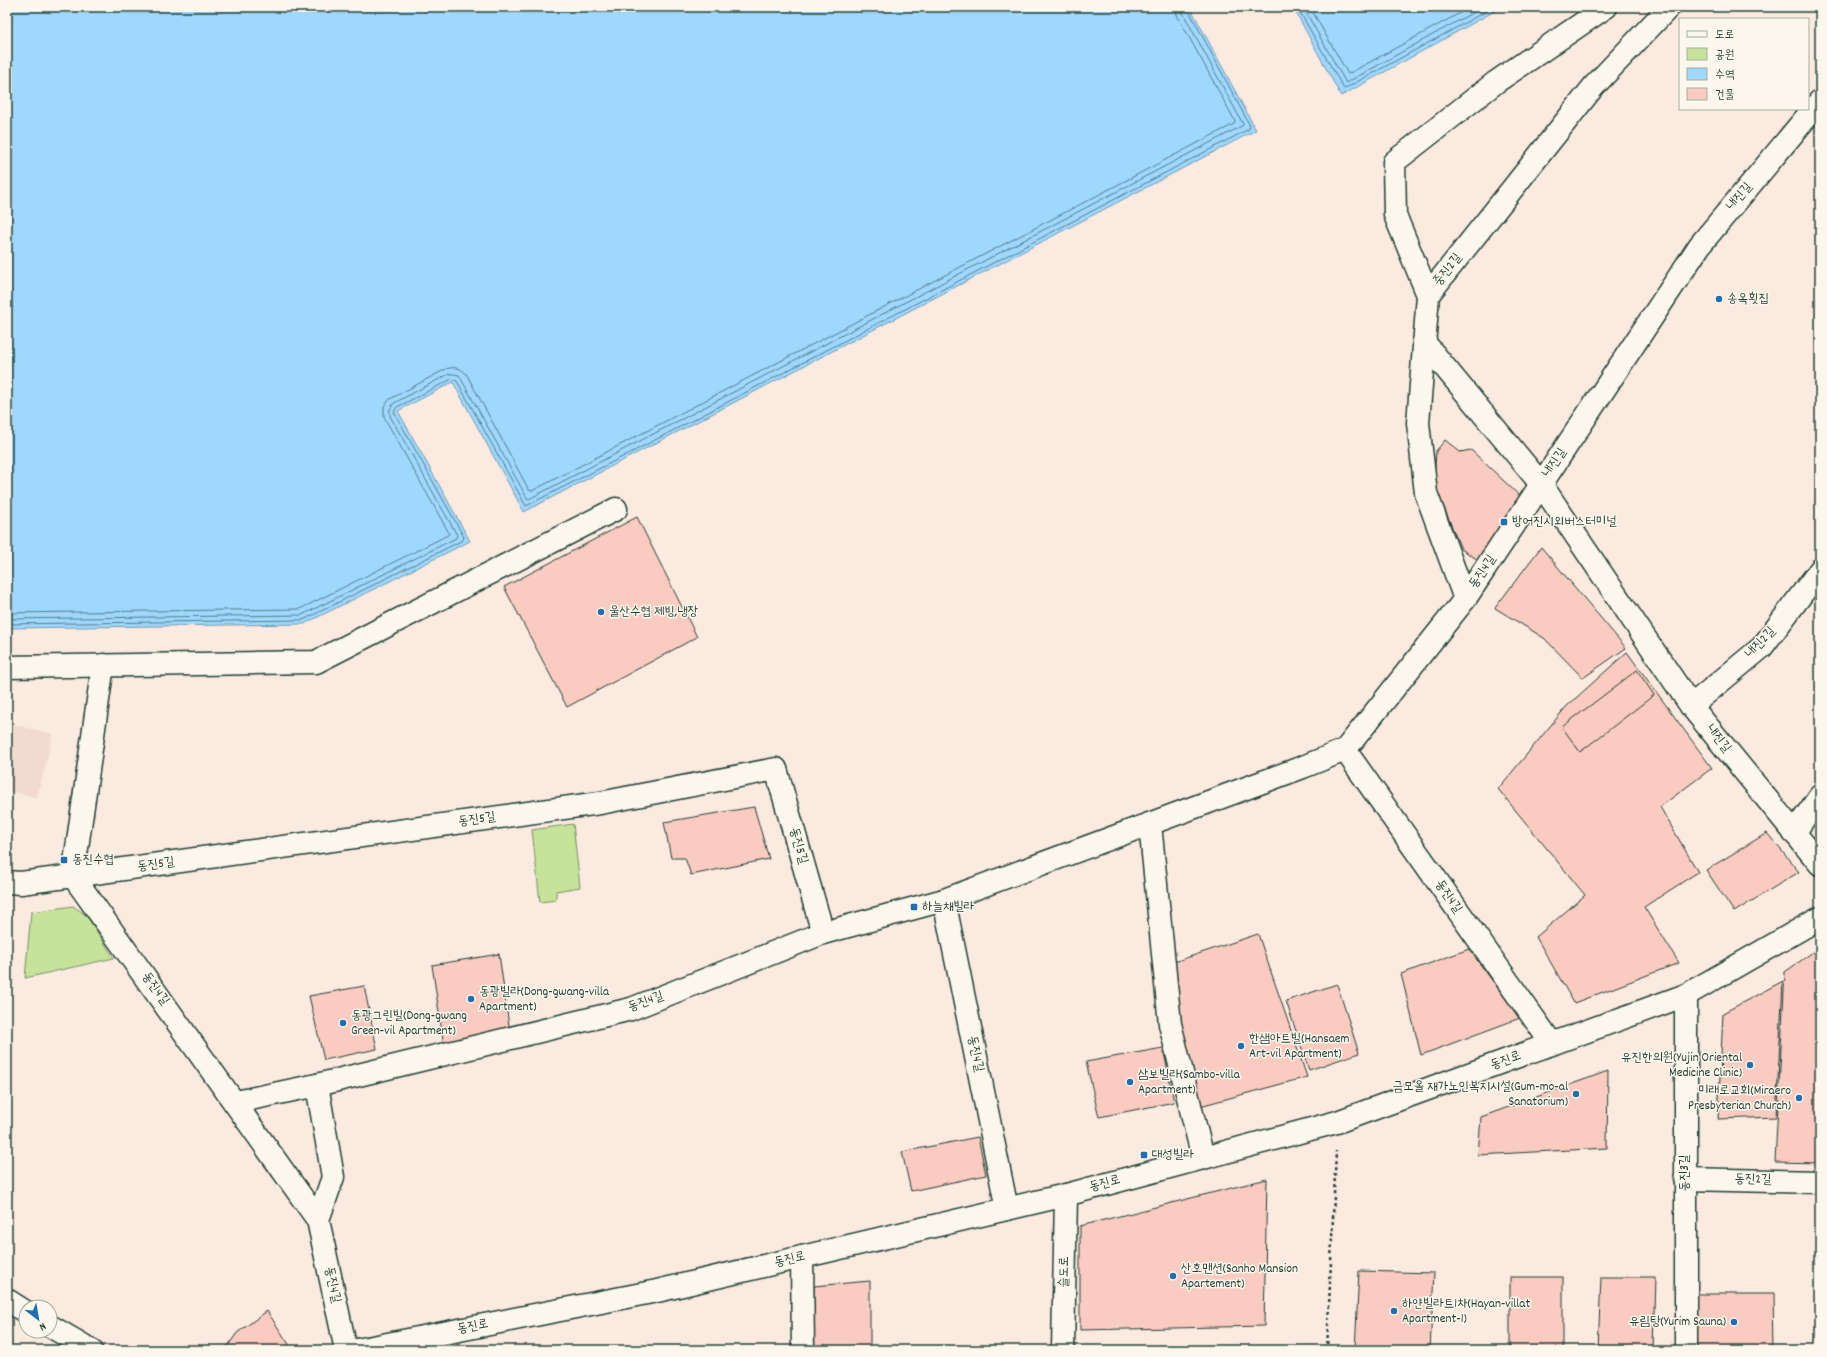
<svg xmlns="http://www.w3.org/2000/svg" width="1827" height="1357" font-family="Dekko,'Poor Story',sans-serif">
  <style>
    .built { fill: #f2dad0 }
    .green { fill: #c7e39a; stroke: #739067 }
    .water { fill: #9fd8ff; stroke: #6c9aae }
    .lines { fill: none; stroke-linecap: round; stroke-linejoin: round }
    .shore { stroke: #527b85; stroke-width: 1 }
    .building { fill: #facbc1; stroke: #1f3d34 }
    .minor-casing { stroke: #1f3d34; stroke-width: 25 }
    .path { stroke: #1f3d34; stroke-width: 2.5; stroke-dasharray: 3 3; stroke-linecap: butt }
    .minor { stroke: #fbf7ec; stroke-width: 22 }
    .poi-dot { fill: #1f6fb2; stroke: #fbf7ec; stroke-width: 1.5 }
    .labels { text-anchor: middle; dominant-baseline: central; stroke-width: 3; stroke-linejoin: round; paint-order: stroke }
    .street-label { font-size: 13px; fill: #1f3d34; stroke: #fbf7ec }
    .poi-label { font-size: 13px; fill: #1f3d34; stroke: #fbf7ec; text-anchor: start }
  </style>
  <rect width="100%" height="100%" fill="#fbeadf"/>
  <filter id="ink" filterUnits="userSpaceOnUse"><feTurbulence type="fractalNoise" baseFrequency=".025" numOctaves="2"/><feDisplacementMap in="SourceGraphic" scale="8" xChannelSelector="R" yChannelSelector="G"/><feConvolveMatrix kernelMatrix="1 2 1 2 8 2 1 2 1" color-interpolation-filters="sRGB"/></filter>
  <g filter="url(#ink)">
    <polygon class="built" points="7,723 53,734 37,798 7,790"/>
    <g class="green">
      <polygon points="573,824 580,887 556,891 556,900 540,902 532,830"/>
      <polygon points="73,906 86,915 114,958 25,978 31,912"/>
    </g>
    <g class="water">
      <polygon points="7,7 1190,7 1256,130 524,512 453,382 398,411 470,541 304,624 7,628"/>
      <polygon points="1293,7 1502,7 1341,96"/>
    </g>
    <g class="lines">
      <g class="shore">
        <polyline points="1297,7 1344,89 1494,7"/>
        <polyline points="1303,7 1346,83 1483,7"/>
        <polyline points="1310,7 1348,74 1471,7"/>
        <path d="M7,613L300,609L448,535L449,533L384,417V406L390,399L446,369C455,366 462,368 467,375L529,490L532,491L1234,124L1235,121L1177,15L1176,7"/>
        <polyline points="7,619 302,615 456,538 457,535 390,416 390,409 394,403 449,374 454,374 459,375 527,498 529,499 1242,126 1243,124 1183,13 1182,7"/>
        <polyline points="7,624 303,620 463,540 464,537 394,412 397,407 452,379 457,381 526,506 632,452 1249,129 1250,126 1187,7"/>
      </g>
    </g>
    <g class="building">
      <polygon points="1445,440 1460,452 1471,450 1522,498 1480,561 1461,549 1434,483 1436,451"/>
      <polygon points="637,517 697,637 567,707 504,587"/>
      <polygon points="1541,547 1626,648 1583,678 1544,638 1495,608"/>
      <polygon points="1627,652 1712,768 1660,807 1698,872 1644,907 1679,963 1574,1003 1536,937 1585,895 1498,789 1566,707"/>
      <polygon points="1637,670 1654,695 1580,752 1562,727"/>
      <polygon points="754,807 769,859 691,875 685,858 671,858 664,822"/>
      <polygon points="1767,833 1799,872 1734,912 1706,870"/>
      <polygon points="1258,934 1307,1077 1200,1106 1179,1014 1174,962"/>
      <polygon points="1820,947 1820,1163 1775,1162 1785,972"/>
      <polygon points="1469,949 1520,1018 1421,1055 1401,974"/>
      <polygon points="499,954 510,1033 444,1046 432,965"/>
      <polygon points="1783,981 1776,1117 1718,1119 1723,1013"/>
      <polygon points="1337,984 1359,1053 1309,1070 1286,1001"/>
      <polygon points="364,986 377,1049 324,1060 309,996"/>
      <polygon points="1163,1048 1174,1102 1099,1117 1086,1062"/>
      <polygon points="1608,1071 1607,1148 1478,1155 1481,1117"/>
      <polygon points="978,1137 986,1175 911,1191 902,1152"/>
      <polygon points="1267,1179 1264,1326 1080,1330 1080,1226"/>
      <polygon points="1359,1271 1434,1273 1430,1350 1355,1350"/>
      <rect x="1510" y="1277" width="53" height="73"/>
      <polygon points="1601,1277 1655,1277 1653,1350 1598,1350"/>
      <polygon points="870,1281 870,1350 813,1350 814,1286"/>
      <polygon points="1695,1294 1773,1294 1774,1350 1695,1350"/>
      <polygon points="267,1311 292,1349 225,1350 237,1333"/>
    </g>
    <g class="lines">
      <g class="minor-casing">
        <g id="minor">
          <polyline points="1428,295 1395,215 1394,162 1496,82 1606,7"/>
          <polyline points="1424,342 1541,484 1691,706 1820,864"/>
          <polyline points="1465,599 1426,493 1418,423 1428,295 1594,86 1669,7"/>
          <polyline points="103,665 73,876 318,1220"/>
          <polyline points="7,667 316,662 616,509"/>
          <polyline points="1691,706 1762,647 1820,570"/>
          <polyline points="1345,750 1552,1044"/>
          <polyline points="1150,824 1170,1024 1203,1158"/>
          <polyline points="1794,833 1820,796"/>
          <polyline points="7,882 21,883 73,876 600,803 776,769 823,933"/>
          <polyline points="944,900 1007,1209"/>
          <polyline points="1686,995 1686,1350"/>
          <polyline points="317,1085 333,1177 318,1220 346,1350"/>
          <polyline points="236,1102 317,1085 631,1009 823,933 944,900 1303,767 1345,750 1465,599 1700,245 1820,101"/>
          <polyline points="1685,1179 1820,1182"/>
          <polyline points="802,1257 803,1350"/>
          <polyline points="7,1300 26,1312"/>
          <polyline points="50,1326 91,1350"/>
          <polyline points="357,1350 657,1291 1066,1195 1337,1122 1686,995 1820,918"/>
          <polyline points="1063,1350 1066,1195"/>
        </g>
      </g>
      <polyline class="path" points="1327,1350 1336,1151"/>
      <use href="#minor" class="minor"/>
    </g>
  </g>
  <g class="poi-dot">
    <circle cx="1719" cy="299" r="4"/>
    <rect x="1500" y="518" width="8" height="8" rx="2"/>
    <circle cx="601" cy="612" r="4"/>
    <rect x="60" y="856" width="8" height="8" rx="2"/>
    <rect x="910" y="903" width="8" height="8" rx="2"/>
    <circle cx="471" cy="999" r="4"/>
    <circle cx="343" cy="1023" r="4"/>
    <circle cx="1241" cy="1046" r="4"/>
    <circle cx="1750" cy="1065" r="4"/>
    <circle cx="1130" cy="1082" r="4"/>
    <circle cx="1576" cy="1094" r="4"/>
    <circle cx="1799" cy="1098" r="4"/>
    <rect x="1140" y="1151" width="8" height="8" rx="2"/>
    <circle cx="1173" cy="1276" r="4"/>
    <circle cx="1394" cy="1311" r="4"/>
    <circle cx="1734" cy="1322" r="4"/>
  </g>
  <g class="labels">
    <g class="street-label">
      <text transform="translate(1740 197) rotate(-50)">내진길</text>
      <text transform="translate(1448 270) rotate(-52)">중진2길</text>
      <text transform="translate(1555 463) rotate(-56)">내진길</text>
      <text transform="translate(1483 572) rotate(-56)">동진4길</text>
      <text transform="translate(1761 643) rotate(-47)">내진2길</text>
      <text transform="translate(1718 739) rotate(51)">내진길</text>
      <text transform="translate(477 820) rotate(-8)">동진5길</text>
      <text transform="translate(798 846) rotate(74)">동진5길</text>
      <text transform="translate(156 865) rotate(-8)">동진5길</text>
      <text transform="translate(1448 897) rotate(55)">동진4길</text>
      <text transform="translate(155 989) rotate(54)">동진4길</text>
      <text transform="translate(646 1002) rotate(-20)">동진4길</text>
      <text transform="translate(975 1054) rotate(78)">동진4길</text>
      <text transform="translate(1506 1061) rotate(-20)">동진로</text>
      <text transform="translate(1685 1173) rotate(-90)">동진3길</text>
      <text transform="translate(1753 1180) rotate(1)">동진2길</text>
      <text transform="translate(1105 1184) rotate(-15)">동진로</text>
      <text transform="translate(790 1260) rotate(-13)">동진로</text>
      <text transform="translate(1065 1272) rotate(-89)">슬도로</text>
      <text transform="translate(332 1285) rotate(78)">동진4길</text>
      <text transform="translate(473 1327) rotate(-11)">동진로</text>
    </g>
    <g class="poi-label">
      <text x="1727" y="299">송옥횟집</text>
      <text x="1512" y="522">방어진시외버스터미널</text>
      <text x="609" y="612">울산수협 제빙,냉장</text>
      <text x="72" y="860">동진수협</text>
      <text x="922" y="907">하늘채빌라</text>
      <text x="479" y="992">동광빌라(Dong-gwang-villa<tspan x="479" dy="15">Apartment)</tspan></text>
      <text x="351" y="1016">동광그린빌(Dong-gwang<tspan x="351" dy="15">Green-vil Apartment)</tspan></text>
      <text x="1249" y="1039">한샘아트빌(Hansaem<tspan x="1249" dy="15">Art-vil Apartment)</tspan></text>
      <text x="1742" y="1058" text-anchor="end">유진한의원(Yujin Oriental<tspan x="1742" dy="15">Medicine Clinic)</tspan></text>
      <text x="1138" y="1075">삼보빌라(Sambo-villa<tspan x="1138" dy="15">Apartment)</tspan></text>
      <text x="1568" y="1087" text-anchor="end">금모올 재가노인복지시설(Gum-mo-al<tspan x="1568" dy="15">Sanatorium)</tspan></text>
      <text x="1791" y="1091" text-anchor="end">미래로교회(Miraero<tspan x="1791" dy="15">Presbyterian Church)</tspan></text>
      <text x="1152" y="1155">대성빌라</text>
      <text x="1181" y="1269">산호맨션(Sanho Mansion<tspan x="1181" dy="15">Apartement)</tspan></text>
      <text x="1402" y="1304">하얀빌라트1차(Hayan-villat<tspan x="1402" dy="15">Apartment-1)</tspan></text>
      <text x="1726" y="1322" text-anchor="end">유림탕(Yurim Sauna)</text>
    </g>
  </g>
  <rect width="1827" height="1357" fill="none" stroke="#fbf7ec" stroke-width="24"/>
  <rect x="12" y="12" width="1803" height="1333" fill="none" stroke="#1f3d34" stroke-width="1.5" filter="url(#ink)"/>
  <rect x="1679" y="18" width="130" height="92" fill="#fbf7ec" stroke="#a3ada2"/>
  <rect x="1687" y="31" width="20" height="6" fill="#fbf7ec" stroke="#a3ada2"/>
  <text x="1715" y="38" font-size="12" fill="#1f3d34">도로</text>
  <rect x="1687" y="48" width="20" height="12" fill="#c7e39a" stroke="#a3ada2"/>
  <text x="1715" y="58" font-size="12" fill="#1f3d34">공원</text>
  <rect x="1687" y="68" width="20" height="12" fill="#9fd8ff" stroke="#a3ada2"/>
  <text x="1715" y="78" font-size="12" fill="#1f3d34">수역</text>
  <rect x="1687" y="88" width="20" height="12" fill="#facbc1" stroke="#a3ada2"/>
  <text x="1715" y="98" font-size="12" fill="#1f3d34">건물</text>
  <g transform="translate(38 1319) rotate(149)"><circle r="19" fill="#fbf7ec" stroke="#a3ada2"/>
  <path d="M0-3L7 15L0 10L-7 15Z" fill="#1f6fb2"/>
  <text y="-6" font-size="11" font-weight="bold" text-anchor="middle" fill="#1f3d34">N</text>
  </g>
</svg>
